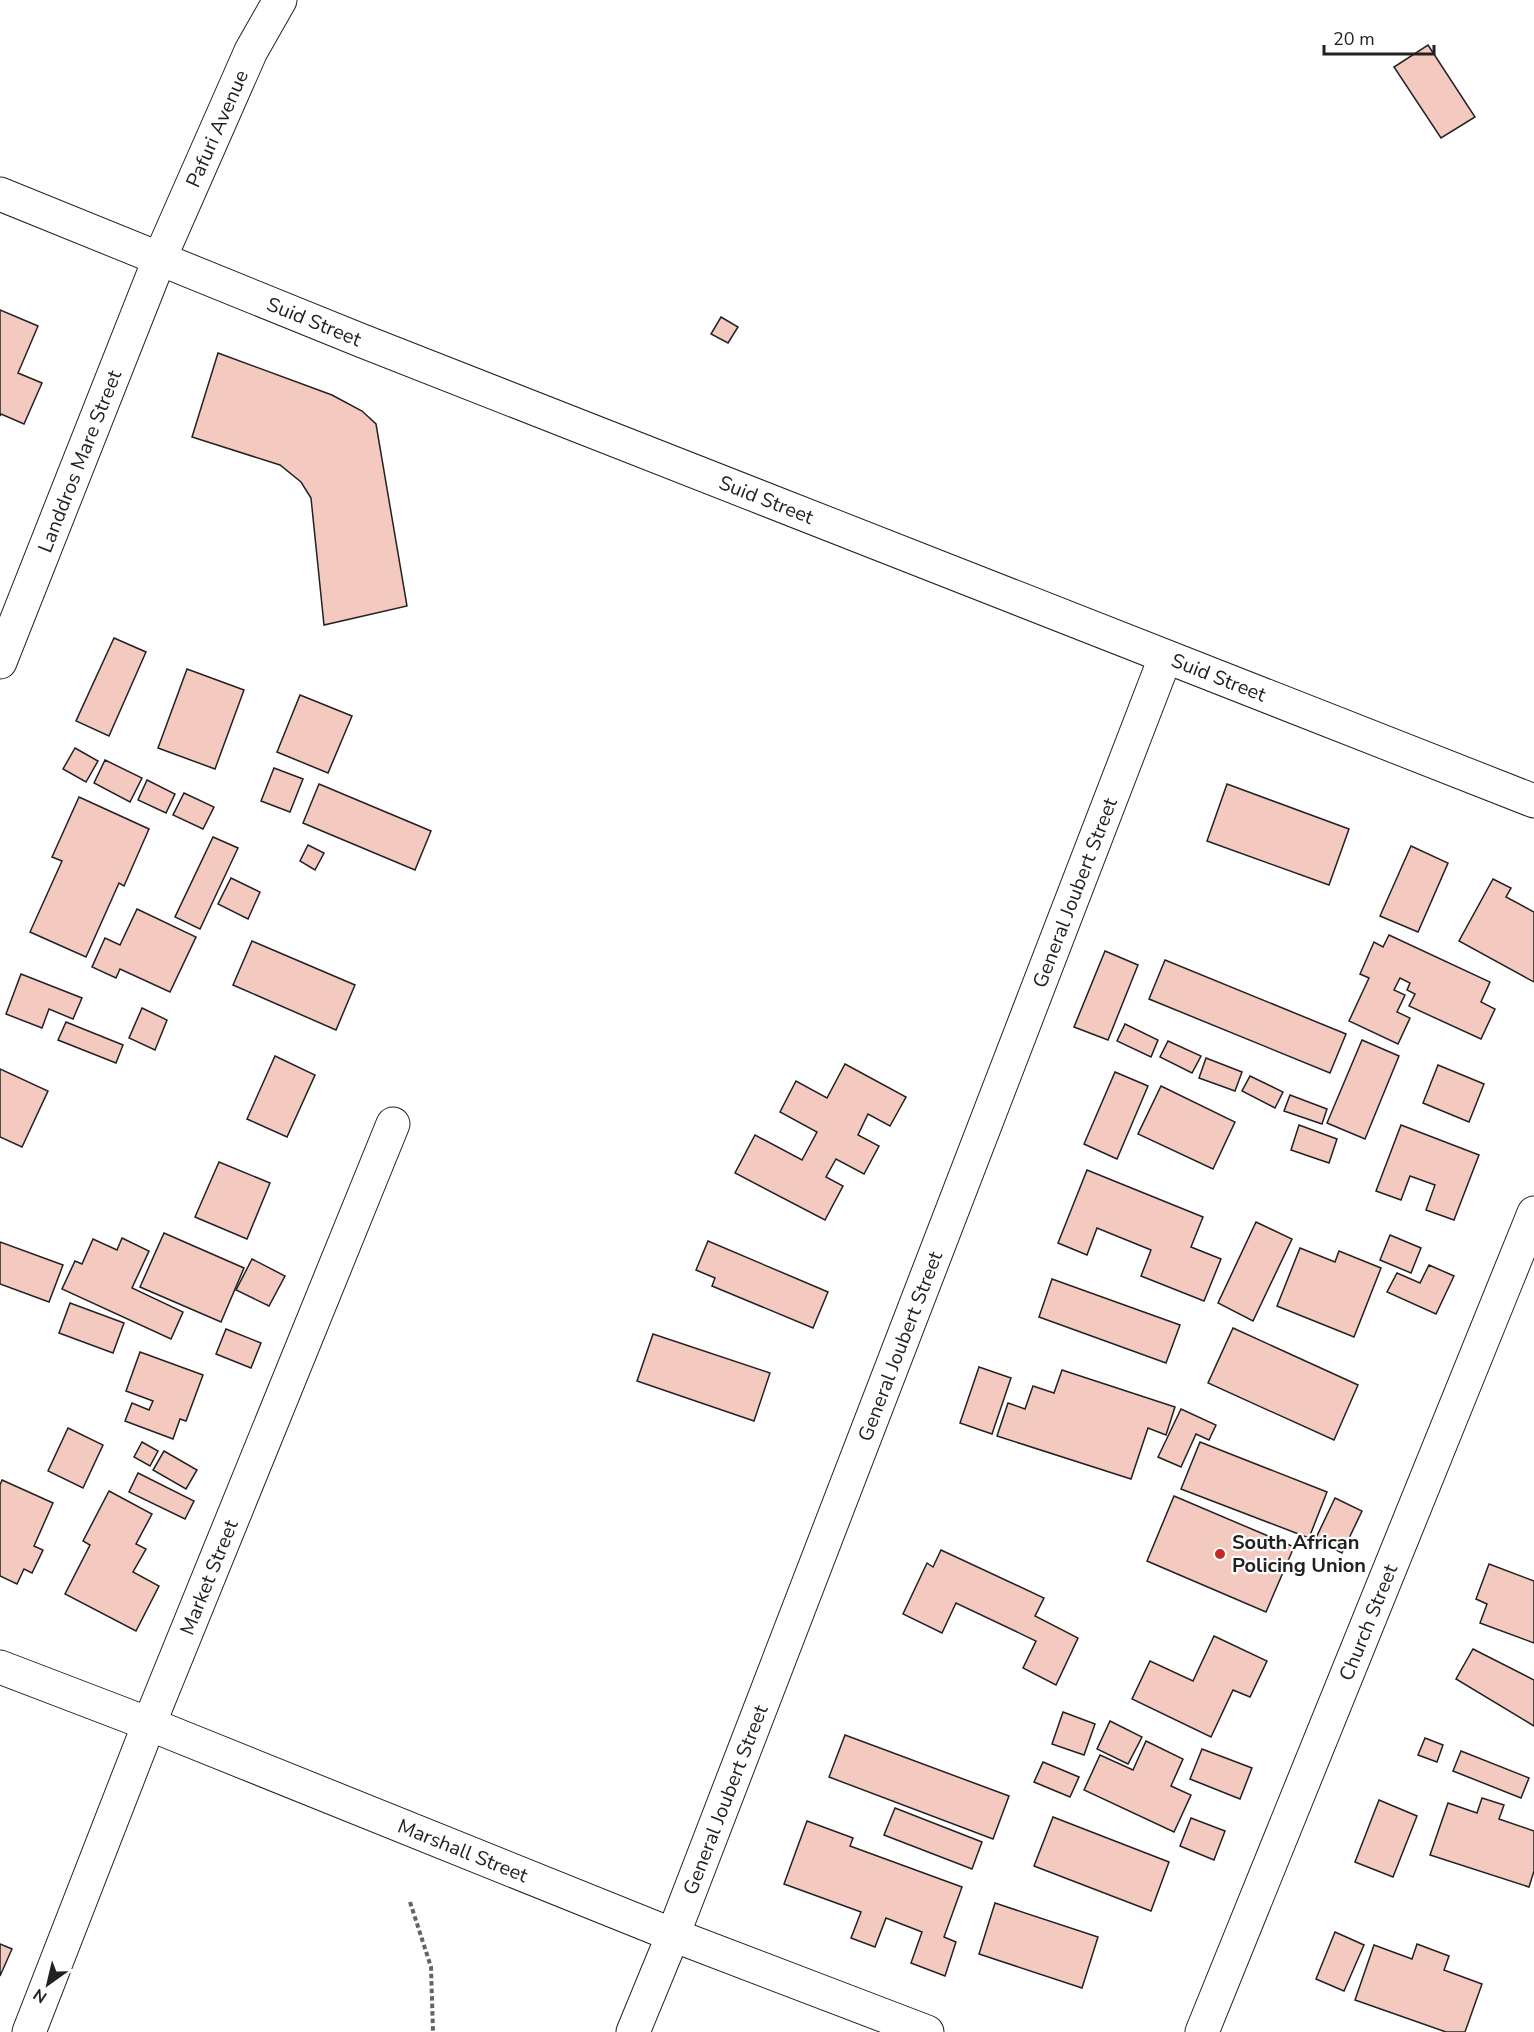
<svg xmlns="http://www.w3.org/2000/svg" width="1534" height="2032" font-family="'Nunito Sans',sans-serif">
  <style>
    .building { fill: #f3c9c0; stroke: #222; stroke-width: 1.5 }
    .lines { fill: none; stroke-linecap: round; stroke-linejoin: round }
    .street-casing { stroke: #222; stroke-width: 35 }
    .secondary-casing { stroke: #222; stroke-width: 35 }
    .primary-casing { stroke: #222; stroke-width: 35 }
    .path { stroke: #646464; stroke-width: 4; stroke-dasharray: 4.5 3; stroke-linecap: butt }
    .street { stroke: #fff; stroke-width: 33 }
    .secondary { stroke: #fff; stroke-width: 33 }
    .primary { stroke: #fff; stroke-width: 33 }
    .poi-dot { fill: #c62828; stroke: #fff; stroke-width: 2 }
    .labels { text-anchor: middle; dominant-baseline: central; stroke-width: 4.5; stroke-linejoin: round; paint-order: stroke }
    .street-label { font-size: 20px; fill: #222; stroke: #fff }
    .poi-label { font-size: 20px; font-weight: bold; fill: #222; stroke: #fff; text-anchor: start }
  </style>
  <rect width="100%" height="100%" fill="#fff"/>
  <g class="building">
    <polygon points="1428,45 1475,117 1441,138 1394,67"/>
    <polygon points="0,310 38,326 18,373 42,383 24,424 1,414 0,416"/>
    <polygon points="721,317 738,327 728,343 711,334"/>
    <polygon points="218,353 332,395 362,411 376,424 407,606 324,625 311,498 301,482 280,465 192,437"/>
    <polygon points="114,638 146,652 109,736 76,721"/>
    <polygon points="187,669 244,690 215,769 158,748"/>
    <polygon points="300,695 352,716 328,773 277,752"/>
    <polygon points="75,748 98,761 86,782 63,769"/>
    <polygon points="105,760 142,778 130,802 94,783"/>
    <polygon points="274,768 303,779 290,812 261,801"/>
    <polygon points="147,780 175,794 166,813 138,800"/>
    <polygon points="319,784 431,831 415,870 303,823"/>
    <polygon points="1227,784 1349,829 1329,885 1207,841"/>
    <polygon points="184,793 214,807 203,829 173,815"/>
    <polygon points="79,797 149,829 124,886 119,883 86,957 30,932 62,861 52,857"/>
    <polygon points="213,837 238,848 200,929 175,917"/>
    <polygon points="308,845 324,853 315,870 300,861"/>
    <polygon points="1411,846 1448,863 1418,932 1380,916"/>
    <polygon points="231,878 260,892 248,919 218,904"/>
    <polygon points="1493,879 1511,888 1506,897 1534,912 1534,982 1459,941"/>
    <polygon points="137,909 196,937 170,992 120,969 116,978 92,967 105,938 120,945"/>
    <polygon points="1389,935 1490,982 1481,1002 1495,1009 1481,1039 1409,1006 1415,994 1407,990 1410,983 1400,978 1394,990 1405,995 1397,1012 1410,1018 1398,1044 1349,1021 1369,978 1360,974 1374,942 1383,947"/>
    <polygon points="252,941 355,985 336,1030 233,985"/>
    <polygon points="1105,951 1138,965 1108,1040 1074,1027"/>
    <polygon points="1165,960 1346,1034 1330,1073 1149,999"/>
    <polygon points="21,974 82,998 73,1019 49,1009 42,1028 6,1014"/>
    <polygon points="142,1008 167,1020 155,1050 129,1038"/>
    <polygon points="66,1022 123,1045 116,1063 58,1040"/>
    <polygon points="1125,1024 1158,1040 1151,1057 1117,1041"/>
    <polygon points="1362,1040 1399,1056 1365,1139 1327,1123"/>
    <polygon points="1168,1041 1201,1056 1192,1073 1160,1057"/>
    <polygon points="275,1056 315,1075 287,1137 247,1119"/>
    <polygon points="1206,1058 1242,1072 1235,1091 1199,1078"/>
    <polygon points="845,1064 906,1097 890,1126 868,1114 858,1135 879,1146 864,1174 836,1159 826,1177 843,1186 825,1220 735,1173 755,1135 802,1160 817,1132 780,1112 796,1081 827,1098"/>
    <polygon points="1438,1065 1484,1084 1469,1122 1423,1103"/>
    <polygon points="0,1069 48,1091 22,1147 0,1137"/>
    <polygon points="1115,1072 1148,1086 1117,1159 1084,1144"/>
    <polygon points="1250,1076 1283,1092 1275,1108 1242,1091"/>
    <polygon points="1161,1086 1235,1122 1213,1169 1138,1134"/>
    <polygon points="1290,1095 1327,1109 1322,1124 1284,1111"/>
    <polygon points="1299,1125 1337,1139 1329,1163 1291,1150"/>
    <polygon points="1401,1125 1479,1155 1454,1220 1426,1210 1435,1185 1410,1176 1401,1200 1376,1191"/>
    <polygon points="219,1162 270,1183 247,1239 195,1217"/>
    <polygon points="1087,1170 1203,1217 1191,1247 1221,1259 1204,1301 1141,1276 1151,1250 1097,1228 1087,1255 1058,1243"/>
    <polygon points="1256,1222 1292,1239 1253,1321 1218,1303"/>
    <polygon points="164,1233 244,1268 221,1322 140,1287"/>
    <polygon points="1390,1235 1421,1248 1411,1273 1380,1260"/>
    <polygon points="122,1238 149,1251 132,1288 183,1312 171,1339 62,1289 75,1261 82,1264 93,1239 117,1250"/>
    <polygon points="708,1241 828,1292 813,1328 712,1286 715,1278 696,1270"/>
    <polygon points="0,1242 63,1265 49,1302 0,1284"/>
    <polygon points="1300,1248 1335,1262 1339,1251 1381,1268 1354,1337 1277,1306"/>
    <polygon points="252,1259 285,1276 269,1306 236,1290"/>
    <polygon points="1429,1265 1454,1276 1436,1314 1387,1292 1397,1273 1420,1283"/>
    <polygon points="1052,1279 1180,1325 1166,1363 1039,1317"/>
    <polygon points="70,1303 124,1323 113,1353 59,1333"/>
    <polygon points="1233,1328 1358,1385 1334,1440 1208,1383"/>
    <polygon points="226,1329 261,1343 251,1368 216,1354"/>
    <polygon points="653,1334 770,1373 754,1421 637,1381"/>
    <polygon points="140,1352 203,1375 186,1421 180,1419 173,1439 125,1421 132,1403 149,1410 153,1401 126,1391"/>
    <polygon points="979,1367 1011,1378 992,1434 960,1423"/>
    <polygon points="1062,1370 1175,1407 1166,1435 1148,1428 1131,1479 997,1436 1008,1403 1025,1409 1033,1386 1054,1393"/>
    <polygon points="1181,1409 1216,1425 1209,1440 1196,1434 1181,1467 1158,1457"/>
    <polygon points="68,1428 103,1445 83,1488 48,1471"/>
    <polygon points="142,1442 158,1451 150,1466 134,1457"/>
    <polygon points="1200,1442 1327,1492 1309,1538 1181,1489"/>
    <polygon points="164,1451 197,1470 186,1489 153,1470"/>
    <polygon points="138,1473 194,1501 185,1519 129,1492"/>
    <polygon points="2,1480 53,1503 34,1546 43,1550 32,1573 24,1569 17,1584 0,1576 0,1485"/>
    <polygon points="109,1491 152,1514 136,1544 146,1549 133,1572 159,1586 136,1631 65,1594 90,1545 83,1541"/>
    <polygon points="1174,1496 1294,1547 1266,1612 1147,1561"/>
    <polygon points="1335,1498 1362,1511 1342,1553 1315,1540"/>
    <polygon points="941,1550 1044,1598 1035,1616 1078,1638 1056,1685 1023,1668 1036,1641 956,1603 942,1633 903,1614 927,1563 933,1567"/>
    <polygon points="1489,1564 1534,1581 1534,1643 1480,1623 1487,1604 1476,1599"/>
    <polygon points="1214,1636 1267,1661 1250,1697 1233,1690 1211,1737 1132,1699 1150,1661 1193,1681"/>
    <polygon points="1473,1649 1534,1680 1534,1726 1456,1679"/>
    <polygon points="1063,1712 1095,1724 1084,1755 1052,1744"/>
    <polygon points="1110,1721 1142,1737 1128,1764 1097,1749"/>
    <polygon points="845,1735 1009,1796 993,1839 829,1777"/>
    <polygon points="1425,1738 1443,1745 1437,1762 1418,1755"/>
    <polygon points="1146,1741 1183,1759 1171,1786 1191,1795 1174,1832 1084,1790 1100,1755 1133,1770"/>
    <polygon points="1202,1749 1252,1768 1240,1799 1190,1779"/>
    <polygon points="1461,1751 1529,1778 1521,1798 1453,1771"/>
    <polygon points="1043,1762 1079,1777 1070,1797 1034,1782"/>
    <polygon points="1482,1798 1504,1805 1499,1819 1534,1831 1534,1871 1529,1887 1430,1855 1448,1803 1477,1813"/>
    <polygon points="1379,1800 1417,1816 1393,1877 1355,1862"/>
    <polygon points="895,1808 982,1842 972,1869 884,1835"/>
    <polygon points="1053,1817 1169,1862 1151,1911 1034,1866"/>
    <polygon points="1191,1818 1225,1831 1214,1860 1180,1846"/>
    <polygon points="807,1821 853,1838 850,1846 962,1887 944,1937 956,1942 945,1976 911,1963 922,1932 886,1918 875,1947 851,1938 861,1912 784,1884"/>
    <polygon points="995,1903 1098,1937 1082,1988 979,1954"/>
    <polygon points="1335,1932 1364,1945 1344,1991 1316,1979"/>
    <polygon points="0,1944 12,1949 0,1976"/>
    <polygon points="1417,1944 1449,1956 1444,1970 1482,1984 1465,2032 1446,2032 1355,2000 1374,1945 1412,1959"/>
  </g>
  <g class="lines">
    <g class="street-casing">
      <g id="street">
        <path id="s1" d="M0,662L159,260L251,51L280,0"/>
        <path id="s2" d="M29,2032L149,1724L393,1124"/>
        <path id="s3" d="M633,2032L673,1935L1165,658"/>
      </g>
    </g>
    <g class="secondary-casing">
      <g id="secondary">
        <path id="s4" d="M0,194L360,340L1534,801"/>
        <path id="s5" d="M0,1667L149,1724L673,1935L927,2032"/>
      </g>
    </g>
    <g class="primary-casing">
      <g id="primary">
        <path id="s6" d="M1202,2032L1534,1213"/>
      </g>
    </g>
    <polyline class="path" points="410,1902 431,1967 433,2032"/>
    <use href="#street" class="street"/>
    <use href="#secondary" class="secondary"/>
    <use href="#primary" class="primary"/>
  </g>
  <circle class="poi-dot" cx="1220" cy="1554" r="6"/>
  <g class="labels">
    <g class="street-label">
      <text stroke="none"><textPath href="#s1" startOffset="576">Pafuri Avenue</textPath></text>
      <text stroke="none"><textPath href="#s4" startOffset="339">Suid Street</textPath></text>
      <text stroke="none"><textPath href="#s1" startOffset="216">Landdros Mare Street</textPath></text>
      <text stroke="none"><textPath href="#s4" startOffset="825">Suid Street</textPath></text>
      <text stroke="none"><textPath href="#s4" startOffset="1311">Suid Street</textPath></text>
      <text stroke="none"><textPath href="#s3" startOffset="1222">General Joubert Street</textPath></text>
      <text stroke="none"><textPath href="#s3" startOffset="736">General Joubert Street</textPath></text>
      <text stroke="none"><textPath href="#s2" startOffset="489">Market Street</textPath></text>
      <text stroke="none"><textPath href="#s6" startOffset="442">Church Street</textPath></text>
      <text stroke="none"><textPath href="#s3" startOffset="250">General Joubert Street</textPath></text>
      <text stroke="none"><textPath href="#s5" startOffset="498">Marshall Street</textPath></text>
    </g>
    <g class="poi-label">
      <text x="1232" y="1542">South African<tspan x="1232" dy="23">Policing Union</tspan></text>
    </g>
  </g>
  <g transform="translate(48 1984) rotate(214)" stroke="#ffffff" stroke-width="4.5" paint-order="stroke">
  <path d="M0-4.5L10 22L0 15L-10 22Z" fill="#222222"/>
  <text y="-9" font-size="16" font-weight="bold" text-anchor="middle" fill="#222222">N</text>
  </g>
  <path d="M1324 45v9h110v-9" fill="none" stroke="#222222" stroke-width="3"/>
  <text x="1333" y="45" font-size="18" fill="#222222" stroke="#ffffff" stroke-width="4.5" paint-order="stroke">20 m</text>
</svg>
